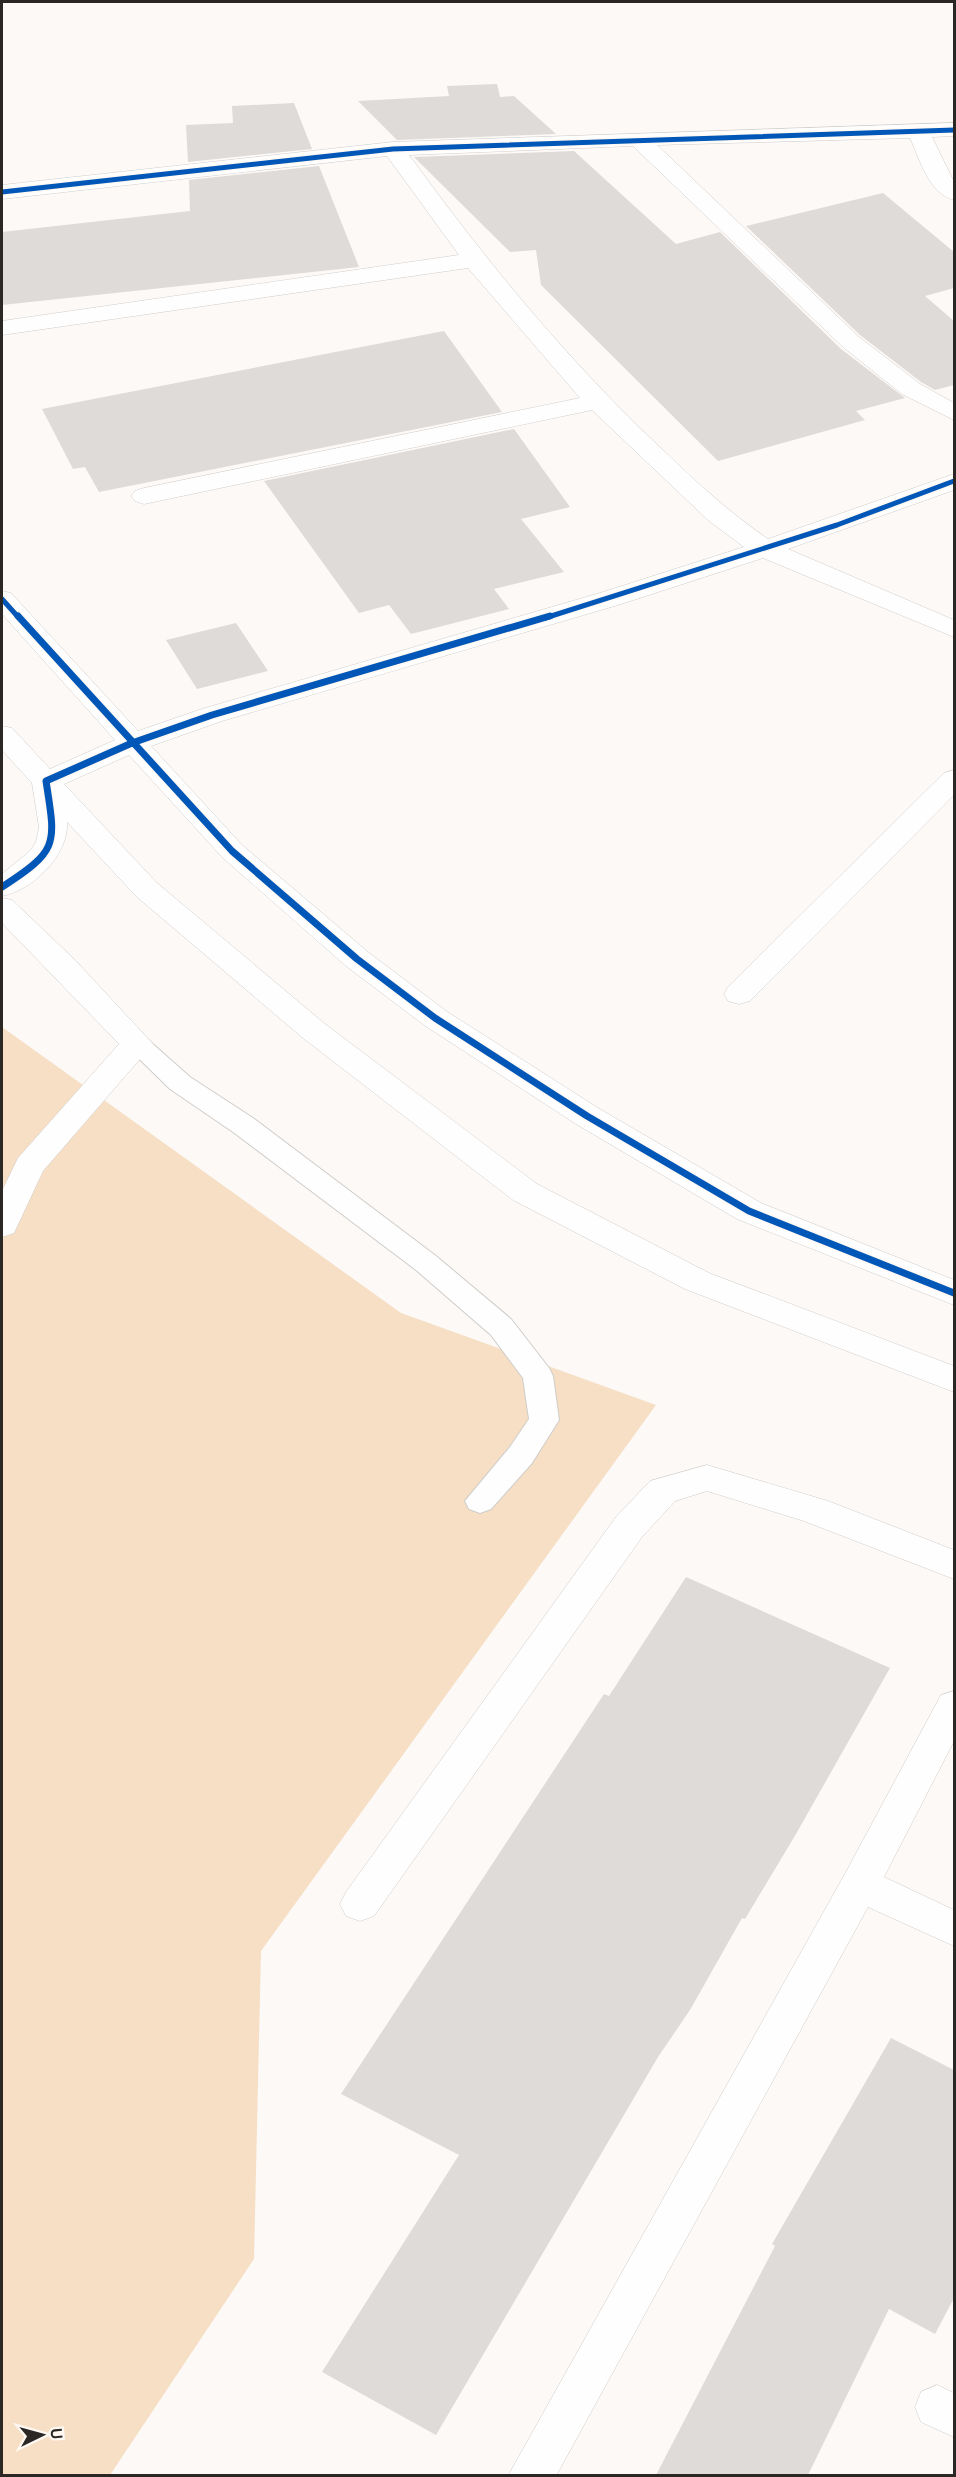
<svg xmlns="http://www.w3.org/2000/svg" width="956" height="2477" font-family="Overpass,sans-serif">
  <style>
    .green { fill: #f6dfc5 }
    .building { fill: #dedbd9 }
    .lines { fill: none; stroke-linecap: round; stroke-linejoin: round }
    .lane-casing { stroke: #cfcdca; stroke-width: 2 }
    .street-casing { stroke: #cfcdca; stroke-width: 1 }
    .lane { fill: #fffefe; fill-rule: evenodd }
    .street { fill: #fffefe; fill-rule: evenodd }
    .cycleway-far1-casing { stroke: #fff9f4; stroke-width: 8 }
    .cycleway-casing { stroke: #fff9f4; stroke-width: 10 }
    .cycleway-far1 { stroke: #0057b8; stroke-width: 5 }
    .cycleway { stroke: #0057b8; stroke-width: 7 }
  </style>
  <rect width="100%" height="100%" fill="#fcf9f7"/>
  <polygon class="green" points="2,1027 401,1313 656,1405 261,1951 254,2259 110,2475 2,2476"/>
  <g class="building">
    <polygon points="497,84 500,97 514,96 556,134 397,140 358,101 449,96 447,86"/>
    <polygon points="294,103 312,149 188,162 186,125 233,123 232,106"/>
    <polygon points="574,151 676,244 720,232 841,349 905,398 856,411 865,420 718,461 541,285 536,250 510,252 414,157"/>
    <polygon points="319,166 359,267 2,305 2,232 190,211 189,180"/>
    <polygon points="883,193 954,252 954,288 925,296 954,321 954,385 935,390 921,382 860,335 746,226"/>
    <polygon points="444,331 502,412 99,492 85,467 73,469 42,409"/>
    <polygon points="514,429 570,507 521,519 564,572 494,589 509,609 411,634 389,605 359,613 264,481"/>
    <polygon points="236,623 268,671 197,689 166,640"/>
    <polygon points="686,1577 890,1668 796,1834 745,1919 742,1918 690,2010 658,2057 436,2435 322,2372 459,2155 341,2094 604,1694 609,1696"/>
    <polygon points="891,2038 954,2070 954,2298 935,2334 889,2309 808,2475 656,2475 775,2246 772,2244"/>
  </g>
  <g class="lines">
    <g class="lane-casing">
      <polygon id="lane" points="137,1035 146,1038 190,1077 253,1118 436,1256 511,1319 549,1368 553,1376 559,1420 532,1463 491,1509 480,1513 469,1509 465,1501 510,1447 529,1419 523,1378 491,1335 416,1270 233,1132 170,1089 124,1044 128,1038"/>
    </g>
    <g class="street-casing">
      <g id="street">
        <path d="M954,123V136L932,137L954,182V200C928,193 920,159 910,138L657,145L859,337L920,384L954,403V420L902,394L843,347L633,146L409,155C487,262 567,360 664,451C697,483 730,513 768,539L954,474V490L788,549L954,620V637L763,558L618,605L222,721L151,746L242,845L368,952L446,1011L598,1108L761,1203L954,1280V1305L737,1219L576,1124L424,1025L346,966L222,857L129,755L64,784L157,883L325,1024L537,1184L709,1273L954,1366V1392L685,1289L513,1200L303,1038L137,897L67,822C69,855 33,890 2,896V874L30,851L36,842L39,827L32,783L2,750V726L12,728L50,769L115,740L2,614V591L11,593L138,731L202,709L600,593L744,547L709,521L592,410L144,504L135,501L131,496L135,491L144,488L580,398L468,268L2,335V321L459,255L387,156L2,199V185L393,142Z"/>
        <polygon points="954,770 954,795 750,1001 739,1004 728,1001 724,994 728,987 944,773"/>
        <polygon points="2,898 12,900 75,960 153,1044 43,1171 14,1233 2,1237 2,1191 18,1158 119,1044 2,923"/>
        <polygon points="707,1465 828,1501 954,1550 954,1579 804,1521 707,1491 675,1501 642,1537 374,1916 360,1921 346,1916 340,1904 346,1892 616,1517 650,1481"/>
        <polygon points="954,1691 954,1741 884,1877 954,1910 954,1946 868,1907 556,2476 508,2476 846,1872 941,1695"/>
        <polygon points="937,2385 954,2393 954,2437 921,2422 915,2407 921,2392"/>
      </g>
    </g>
    <use href="#lane" class="lane"/>
    <use href="#street" class="street"/>
    <g class="cycleway-far1-casing">
      <g id="cycleway-far1">
        <polyline points="2,192 393,149 954,130"/>
        <polyline points="2,599 19,618"/>
        <polyline points="545,618 837,525 954,481"/>
      </g>
    </g>
    <g class="cycleway-casing">
      <g id="cycleway">
        <polyline points="18,616 232,851 357,959 435,1018 587,1116 749,1211 954,1293"/>
        <path d="M2,887C59,850 56,845 46,781L132,743L212,715L550,616"/>
      </g>
    </g>
    <use href="#cycleway-far1" class="cycleway-far1"/>
    <use href="#cycleway" class="cycleway"/>
  </g>
  <rect width="956" height="2477" fill="none" stroke="#2a2724" stroke-width="6"/>
  <g transform="translate(42 2435) rotate(85)" stroke="#fff9f4" stroke-width="4.5" paint-order="stroke">
  <path d="M0-4.5L10 22L0 15L-10 22Z" fill="#2a2724"/>
  <text y="-9" font-size="16" font-weight="bold" text-anchor="middle" fill="#2a2724">U</text>
  </g>
</svg>
